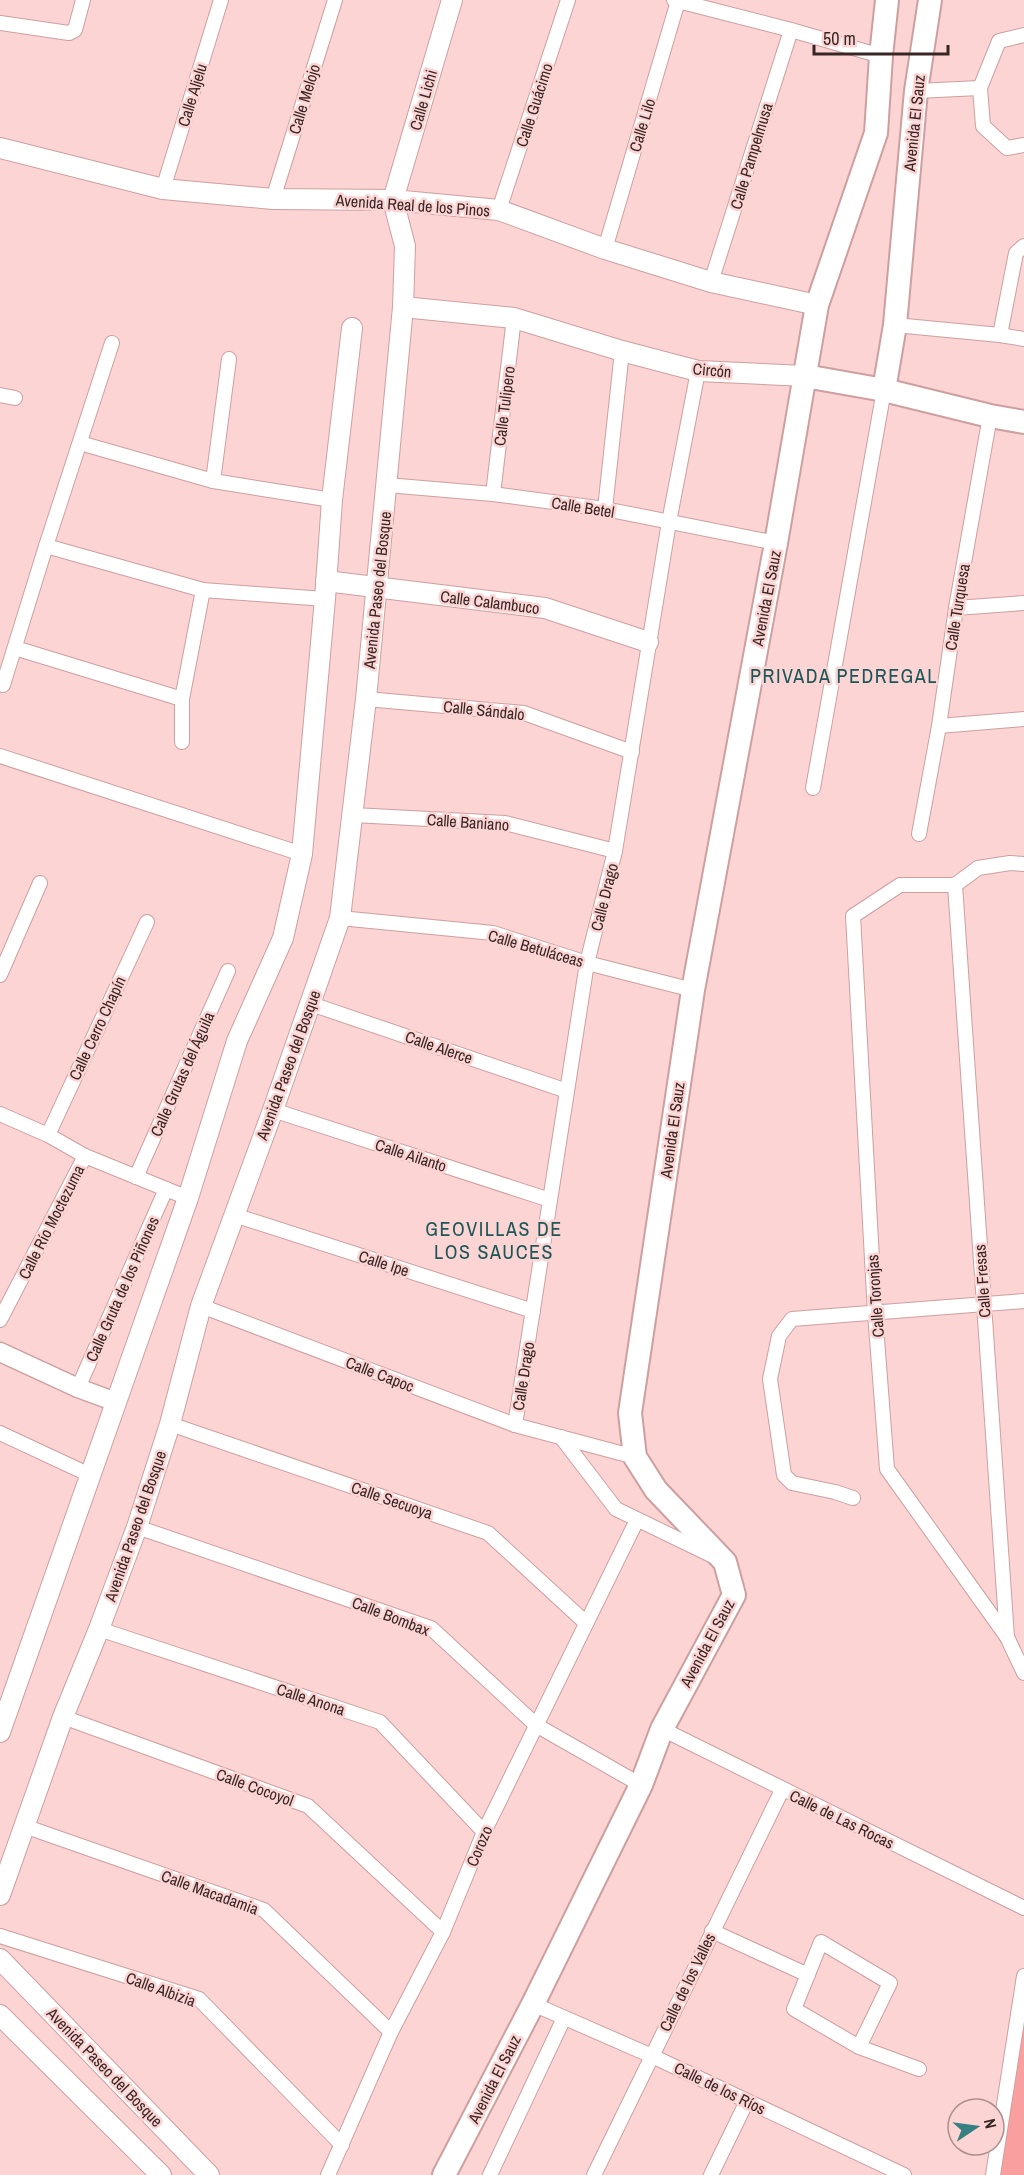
<svg xmlns="http://www.w3.org/2000/svg" width="1024" height="2175" font-family="'Archivo Narrow',sans-serif">
  <style>
    .green { fill: #fa9fa0 }
    .lines { fill: none; stroke-linecap: round; stroke-linejoin: round }
    .minor-casing { stroke: #ce9f9f; stroke-width: 16 }
    .tertiary-casing { stroke: #ce9f9f; stroke-width: 21 }
    .secondary-casing { stroke: #ce9f9f; stroke-width: 22 }
    .primary-casing { stroke: #ce9f9f; stroke-width: 26 }
    .minor { stroke: #fff; stroke-width: 14 }
    .tertiary { stroke: #fff; stroke-width: 18 }
    .secondary { stroke: #fff; stroke-width: 20 }
    .primary { stroke: #fff; stroke-width: 22 }
    .labels { text-anchor: middle; dominant-baseline: central; stroke-width: 5; stroke-linejoin: round; paint-order: stroke }
    .street-label { font-size: 16px; fill: #382625; stroke: #fbd4d3 }
    .quarter-label { font-size: 20px; letter-spacing: 1.5px; fill: #1b5759; stroke: #fbd4d3 }
  </style>
  <rect width="100%" height="100%" fill="#fbd4d3"/>
  <polygon class="green" points="1024,2004 1024,2175 998,2175"/>
  <g class="lines">
    <g class="minor-casing">
      <g id="minor">
        <polyline points="674,0 791,30 881,56"/>
        <polyline points="0,23 69,33 75,30 83,0"/>
        <polyline points="1024,35 999,41 980,88 983,126 1007,148 1024,145"/>
        <polyline points="916,91 980,88"/>
        <polyline points="163,189 221,0"/>
        <polyline points="273,199 335,0"/>
        <polyline points="499,210 568,0"/>
        <polyline points="605,249 678,1"/>
        <polyline points="711,282 791,30"/>
        <polyline points="895,325 1000,335 1024,339"/>
        <polyline points="1000,335 1016,253 1024,246"/>
        <polyline points="0,395 15,398"/>
        <polyline points="80,443 213,481 332,500"/>
        <polyline points="213,481 229,359"/>
        <polyline points="387,485 493,494 605,509 776,543"/>
        <polyline points="493,494 514,318"/>
        <polyline points="605,509 622,351"/>
        <polyline points="46,546 203,590 325,599"/>
        <polyline points="956,608 1024,603"/>
        <polyline points="15,648 182,699"/>
        <polyline points="3,685 46,546 112,343"/>
        <polyline points="366,699 524,713 632,752"/>
        <polyline points="939,726 1024,719"/>
        <polyline points="182,742 182,699 203,590"/>
        <polyline points="0,756 302,854"/>
        <polyline points="813,788 884,390"/>
        <polyline points="353,815 505,823 615,851"/>
        <polyline points="919,834 939,726 956,608 990,416"/>
        <polyline points="955,885 1007,1637 1024,1673"/>
        <polyline points="340,918 493,933 587,963 693,990"/>
        <polyline points="0,975 40,883"/>
        <polyline points="311,1004 567,1091"/>
        <polyline points="273,1110 550,1200"/>
        <polyline points="0,1114 48,1135 85,1156 188,1198"/>
        <polyline points="48,1135 147,922"/>
        <polyline points="136,1177 228,971"/>
        <polyline points="234,1215 533,1311"/>
        <polyline points="201,1306 515,1425 635,1457"/>
        <polyline points="0,1320 85,1156"/>
        <polyline points="78,1388 166,1189"/>
        <polyline points="170,1424 488,1533 586,1623"/>
        <polyline points="515,1425 587,963 615,851 669,522 698,371"/>
        <polyline points="0,1433 90,1475"/>
        <polyline points="561,1437 616,1509 713,1556"/>
        <polyline points="853,1498 835,1492 792,1483 784,1475 770,1379 779,1336 792,1319 1024,1301"/>
        <polyline points="137,1527 431,1628 536,1725 641,1785"/>
        <polyline points="99,1629 380,1722 484,1832"/>
        <polyline points="1007,1637 887,1469 875,1313 853,916 900,885 955,885 978,868 1010,863 1024,864"/>
        <polyline points="63,1717 308,1806 443,1932"/>
        <polyline points="662,1729 1024,1908"/>
        <polyline points="24,1826 264,1910 391,2032"/>
        <polyline points="712,1931 808,1975"/>
        <polyline points="0,1936 199,1999 342,2145"/>
        <polyline points="533,2004 652,2056 904,2175"/>
        <polyline points="859,2047 890,1983 821,1942 794,2009 859,2047 919,2069"/>
        <polyline points="328,2175 391,2032 443,1932 484,1832 637,1520"/>
        <polyline points="490,2175 564,2018"/>
        <polyline points="594,2175 782,1790"/>
        <polyline points="711,2175 747,2101"/>
        <polyline points="993,2175 1024,1976"/>
      </g>
    </g>
    <g class="tertiary-casing">
      <polyline id="tertiary" points="0,1352 78,1388 116,1402"/>
    </g>
    <g class="secondary-casing">
      <g id="secondary">
        <polyline points="0,148 163,189 273,199 393,200 499,210 605,249 711,282 817,305"/>
        <polyline points="403,307 514,318 622,351 698,371 805,376"/>
        <polyline points="326,581 545,608 648,642"/>
        <polyline points="0,1732 188,1198 237,1041 283,938 302,854 325,599 332,500 352,328"/>
        <polyline points="0,1895 63,1717 99,1629 137,1527 170,1424 201,1306 273,1110 340,918 366,699 403,307 405,246 393,200 452,0"/>
        <polyline points="0,1959 209,2175"/>
        <polyline points="0,2015 161,2175"/>
      </g>
    </g>
    <g class="primary-casing">
      <g id="primary">
        <polyline points="805,376 884,390 990,416 1024,422"/>
        <polyline points="884,390 895,325 916,91 930,0"/>
        <polyline points="444,2175 533,2004 641,1785 662,1729 734,1595 725,1562 656,1490 635,1457 630,1413 693,990 776,543 817,305 876,133 881,56 887,0"/>
      </g>
    </g>
    <use href="#minor" class="minor"/>
    <use href="#tertiary" class="tertiary"/>
    <use href="#secondary" class="secondary"/>
    <use href="#primary" class="primary"/>
  </g>
  <g class="labels">
    <g class="street-label">
      <text transform="translate(192 95) rotate(-73)">Calle Aljelu</text>
      <text transform="translate(304 99) rotate(-73)">Calle Melojo</text>
      <text transform="translate(423 100) rotate(-74)">Calle Lichi</text>
      <text transform="translate(534 105) rotate(-72)">Calle Guácimo</text>
      <text transform="translate(914 123) rotate(-84)">Avenida El Sauz</text>
      <text transform="translate(642 125) rotate(-73)">Calle Lilo</text>
      <text transform="translate(751 156) rotate(-73)">Calle Pampelmusa</text>
      <text transform="translate(413 205) rotate(4)">Avenida Real de los Pinos</text>
      <text transform="translate(712 370) rotate(5)">Circón</text>
      <text transform="translate(504 406) rotate(-83)">Calle Tulipero</text>
      <text transform="translate(583 507) rotate(9)">Calle Betel</text>
      <text transform="translate(377 590) rotate(-84)">Avenida Paseo del Bosque</text>
      <text transform="translate(766 598) rotate(-79)">Avenida El Sauz</text>
      <text transform="translate(490 602) rotate(7)">Calle Calambuco</text>
      <text transform="translate(957 607) rotate(-81)">Calle Turquesa</text>
      <text transform="translate(484 710) rotate(6)">Calle Sándalo</text>
      <text transform="translate(468 822) rotate(4)">Calle Baniano</text>
      <text transform="translate(604 897) rotate(-76)">Calle Drago</text>
      <text transform="translate(536 948) rotate(16)">Calle Betuláceas</text>
      <text transform="translate(97 1028) rotate(-65)">Calle Cerro Chapín</text>
      <text transform="translate(439 1047) rotate(19)">Calle Alerce</text>
      <text transform="translate(288 1065) rotate(-70)">Avenida Paseo del Bosque</text>
      <text transform="translate(182 1074) rotate(-66)">Calle Grutas del Águila</text>
      <text transform="translate(672 1130) rotate(-82)">Avenida El Sauz</text>
      <text transform="translate(411 1155) rotate(18)">Calle Ailanto</text>
      <text transform="translate(51 1222) rotate(-63)">Calle Río Moctezuma</text>
      <text transform="translate(384 1263) rotate(18)">Calle Ipe</text>
      <text transform="translate(982 1281) rotate(-94)">Calle Fresas</text>
      <text transform="translate(122 1289) rotate(-66)">Calle Gruta de los Piñones</text>
      <text transform="translate(875 1296) rotate(-94)">Calle Toronjas</text>
      <text transform="translate(380 1374) rotate(21)">Calle Capoc</text>
      <text transform="translate(523 1376) rotate(-81)">Calle Drago</text>
      <text transform="translate(392 1500) rotate(19)">Calle Secuoya</text>
      <text transform="translate(135 1526) rotate(-71)">Avenida Paseo del Bosque</text>
      <text transform="translate(391 1616) rotate(21)">Calle Bombax</text>
      <text transform="translate(707 1643) rotate(-62)">Avenida El Sauz</text>
      <text transform="translate(311 1699) rotate(18)">Calle Anona</text>
      <text transform="translate(255 1787) rotate(20)">Calle Cocoyol</text>
      <text transform="translate(842 1819) rotate(26)">Calle de Las Rocas</text>
      <text transform="translate(479 1846) rotate(-67)">Corozo</text>
      <text transform="translate(210 1892) rotate(20)">Calle Macadamia</text>
      <text transform="translate(687 1982) rotate(-64)">Calle de los Valles</text>
      <text transform="translate(161 1989) rotate(20)">Calle Albizia</text>
      <text transform="translate(105 2067) rotate(46)">Avenida Paseo del Bosque</text>
      <text transform="translate(494 2079) rotate(-63)">Avenida El Sauz</text>
      <text transform="translate(720 2088) rotate(26)">Calle de los Ríos</text>
    </g>
    <g class="quarter-label">
      <text x="844" y="675">PRIVADA PEDREGAL</text>
      <text x="494" y="1228">GEOVILLAS DE<tspan x="494" dy="23">LOS SAUCES</tspan></text>
    </g>
  </g>
  <g transform="translate(976 2127) rotate(77)"><circle r="28" fill="#fbd4d3" stroke="#ad8e8d" stroke-width="1.5"/>
  <path d="M0-4.5L10 22L0 15L-10 22Z" fill="#367f82"/>
  <text y="-9" font-size="16" font-weight="bold" text-anchor="middle" fill="#382625">N</text>
  </g>
  <path d="M814 45v9h134v-9" fill="none" stroke="#382625" stroke-width="3"/>
  <text x="823" y="45" font-size="18" fill="#382625" stroke="#fbd4d3" stroke-width="4.5" paint-order="stroke">50 m</text>
</svg>
